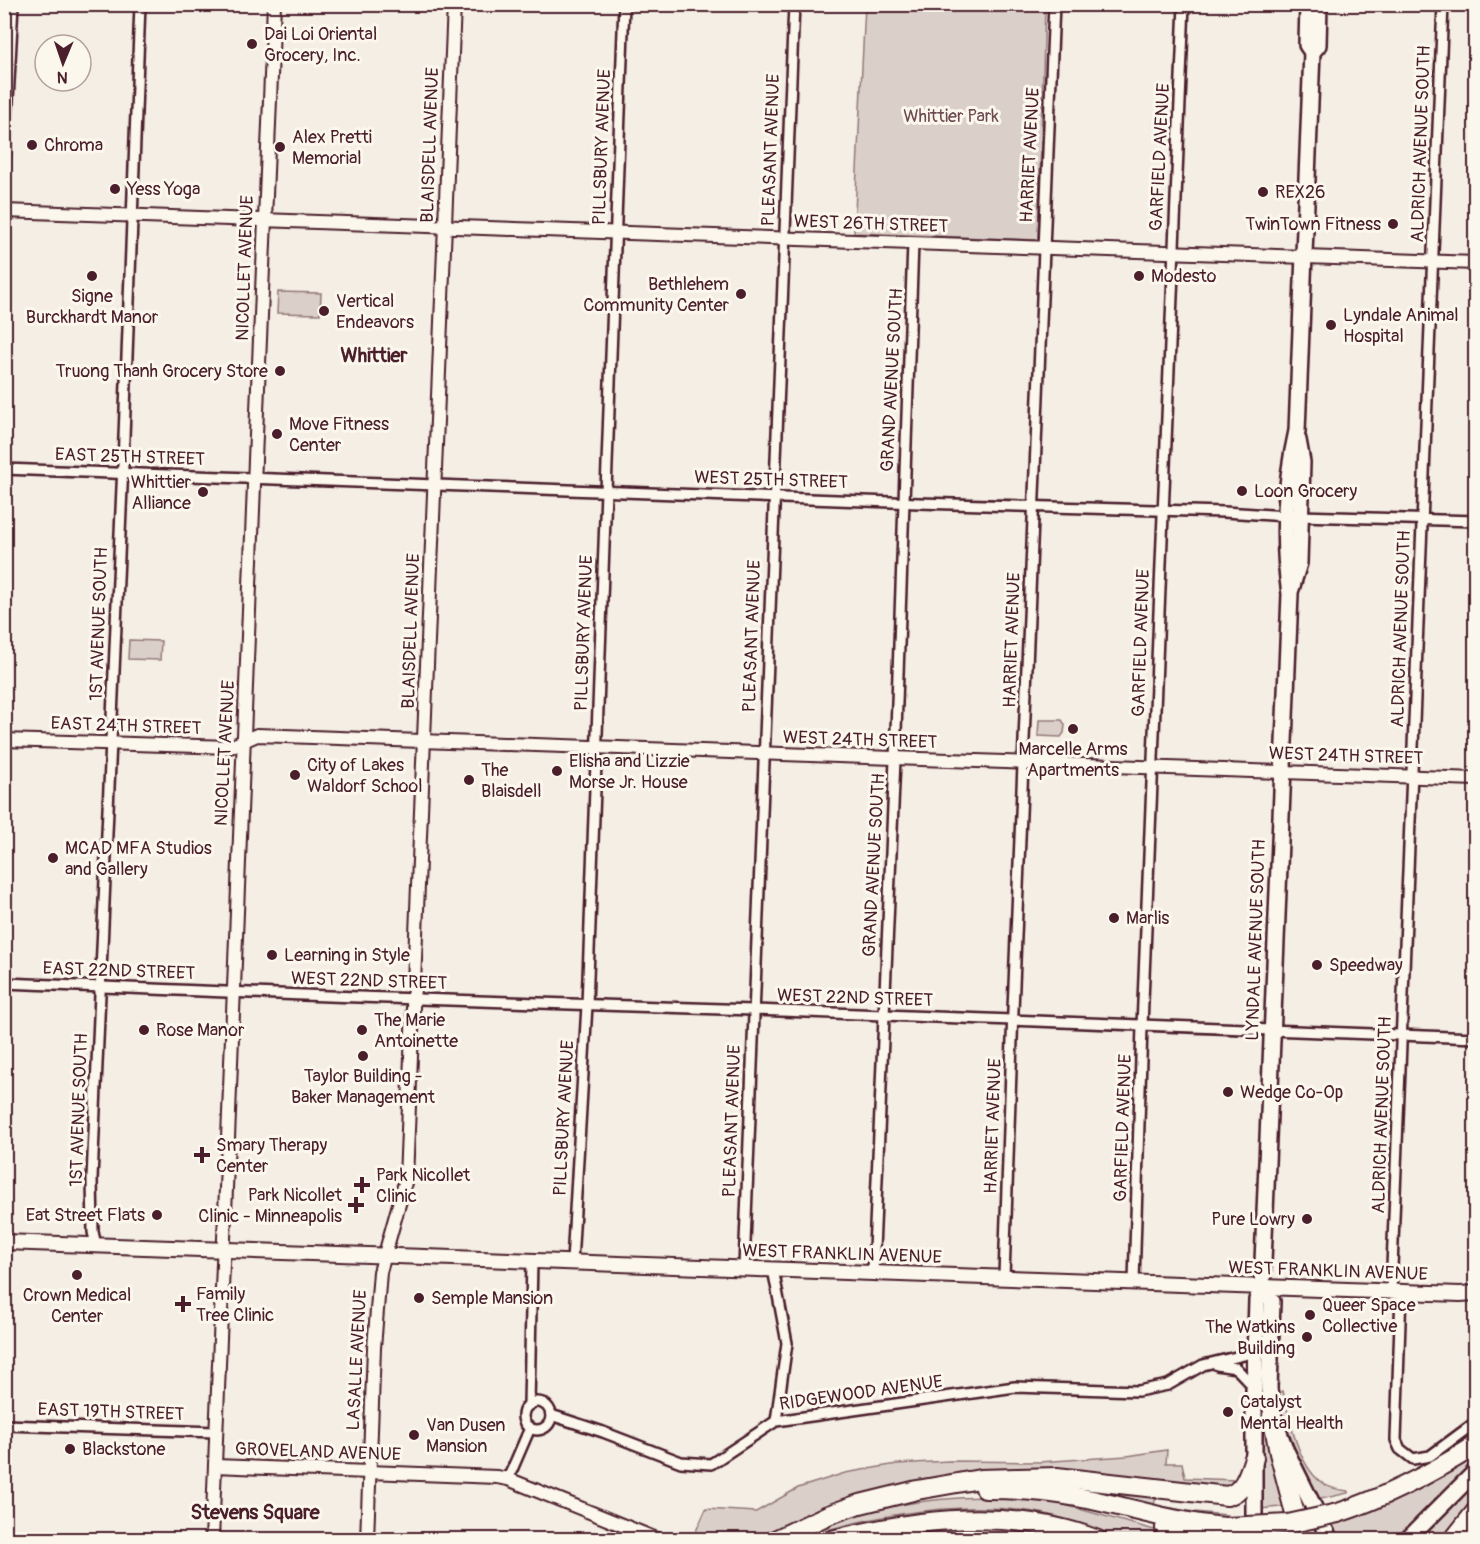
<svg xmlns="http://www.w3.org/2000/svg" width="1480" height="1544" font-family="Pangolin,sans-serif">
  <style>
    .green { fill: #dbd0c9; stroke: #92787a; stroke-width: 1.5 }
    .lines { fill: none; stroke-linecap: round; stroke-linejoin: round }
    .minor-casing { stroke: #4a1f2b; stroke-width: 14 }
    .tertiary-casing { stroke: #4a1f2b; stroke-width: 16 }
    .secondary-casing { stroke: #4a1f2b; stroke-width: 18 }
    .primary-casing { stroke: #4a1f2b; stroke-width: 20 }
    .motorway-casing { stroke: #4a1f2b; stroke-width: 22 }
    .minor { stroke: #fbf7ec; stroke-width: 9 }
    .tertiary { stroke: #fbf7ec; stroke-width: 12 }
    .secondary { stroke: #fbf7ec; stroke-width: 14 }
    .primary { stroke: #fbf7ec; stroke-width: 15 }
    .motorway { stroke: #fbf7ec; stroke-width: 18 }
    .motorway-bridge-casing { stroke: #4a1f2b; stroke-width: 22; stroke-linecap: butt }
    .motorway-bridge { stroke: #fbf7ec; stroke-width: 18 }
    .poi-dot { fill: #4a1f2b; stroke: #fbf7ec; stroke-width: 2 }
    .labels { text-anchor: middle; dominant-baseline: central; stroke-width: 6; stroke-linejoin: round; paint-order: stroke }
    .poi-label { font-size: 18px; fill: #4a1f2b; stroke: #fbf7ec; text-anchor: start }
    .park-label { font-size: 18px; fill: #6e4b52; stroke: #fbf7ec }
    .street-label { font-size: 18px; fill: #4a1f2b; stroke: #fbf7ec }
    .neighbourhood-label { font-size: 20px; font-weight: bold; fill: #4a1f2b; stroke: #fbf7ec }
  </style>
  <rect width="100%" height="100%" fill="#f4eee4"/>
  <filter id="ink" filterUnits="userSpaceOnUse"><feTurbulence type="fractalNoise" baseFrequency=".0167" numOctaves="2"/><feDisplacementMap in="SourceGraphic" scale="12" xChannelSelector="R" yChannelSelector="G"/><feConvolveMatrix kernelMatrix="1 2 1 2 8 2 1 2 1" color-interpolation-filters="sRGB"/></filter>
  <g filter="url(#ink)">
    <g class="green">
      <polygon points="865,5 1045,5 1038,240 854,233"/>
      <polygon points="278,292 321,293 320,314 277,313"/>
      <polygon points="129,640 161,641 160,660 128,659"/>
      <polygon points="1039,720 1062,720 1065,725 1064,733 1061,737 1038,736"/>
      <polygon points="1260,1384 1263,1384 1289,1506 1261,1509"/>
      <path d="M1283,1391C1289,1418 1298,1465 1321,1482C1328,1488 1339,1490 1348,1491V1493L1317,1500L1279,1419L1277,1393Z"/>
      <polygon points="1167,1450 1166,1463 1182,1463 1185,1478 1236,1480 1232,1491 1044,1472 810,1518 763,1539 692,1540 706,1509 756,1512 798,1488 845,1473 897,1464 949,1461 1039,1462 1127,1456"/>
      <polygon points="1475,1454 1475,1464 1400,1539 1337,1539 1329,1523"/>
      <polygon points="1475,1479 1475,1505 1448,1539 1415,1540"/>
      <polygon points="1023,1480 1157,1492 1154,1505 1194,1512 1227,1515 1226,1520 1211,1520"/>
      <path d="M987,1497L1026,1499L1061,1504L1187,1539C1173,1539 1131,1543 1119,1539C1093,1530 1069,1518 1041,1513C969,1501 890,1512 820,1532L819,1528C871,1506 931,1498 987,1497Z"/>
    </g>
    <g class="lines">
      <g class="minor-casing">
        <g id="minor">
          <polyline points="4,178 13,4"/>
          <polyline points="4,469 919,503 1224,512 1287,516"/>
          <polyline points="1300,516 1476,521"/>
          <polyline points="4,983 328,996 753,1010 1476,1038"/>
          <polyline points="96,1245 93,1232 92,1179 123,464 140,4"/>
          <polyline points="572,1262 587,1005 624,4"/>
          <polyline points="744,1268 794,4"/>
          <polyline points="773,1269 787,1343 776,1421"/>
          <polyline points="873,1273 895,760 913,243"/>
          <polyline points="1004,1277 1013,1010 1054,4"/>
          <polyline points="1134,1282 1142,1026 1184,4"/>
          <polyline points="1391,1292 1443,4"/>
          <polyline points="1401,1292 1396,1440 1400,1449 1413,1459 1430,1456 1476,1422"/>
          <polyline points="1217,1365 1236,1368 1254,1387"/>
          <circle cx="537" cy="1416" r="14"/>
          <polyline points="529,1405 532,1261"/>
          <polyline points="551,1415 603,1432 681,1462 711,1464 776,1421 1015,1387 1138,1391 1168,1385 1203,1365 1244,1355 1253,1343"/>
          <polyline points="4,1425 216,1432"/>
          <polyline points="508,1479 530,1428"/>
        </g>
      </g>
      <g class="tertiary-casing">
        <g id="tertiary">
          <polyline points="4,211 1476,263"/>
          <polyline points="4,740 230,747 257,735 1476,779"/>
          <polyline points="215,1466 497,1477 508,1479 659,1540"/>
          <path d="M212,1540C230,1028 253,516 274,4"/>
          <polyline points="367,1540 374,1348 380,1272 406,1179 454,4"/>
        </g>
      </g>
      <g class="secondary-casing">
        <polyline id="secondary" points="4,1242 1460,1294 1476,1293"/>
      </g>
      <g class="primary-casing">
        <g id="primary">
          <polyline points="1308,4 1307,45 1312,52"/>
          <polyline points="1291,589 1299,563 1302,462 1298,440"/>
          <polyline points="1262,1287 1272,1301 1269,1388 1272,1415 1286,1451 1330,1540"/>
          <path d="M1254,1540V1391L1257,1300L1262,1287L1290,594C1282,541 1285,484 1297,431L1312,52L1318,45L1319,4"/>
          <polyline points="1407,1540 1476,1471"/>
          <polyline points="1470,1540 1476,1530"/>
        </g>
      </g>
      <g class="motorway-casing">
        <g id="motorway">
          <polyline points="1272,1415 1279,1453 1294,1510 1297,1540"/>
          <path d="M985,1489C1016,1489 1046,1491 1077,1497C1126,1506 1175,1523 1225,1527"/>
          <path d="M1338,1513C1387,1497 1432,1473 1476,1445"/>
          <polyline points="1165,1528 1201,1540"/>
          <path d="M775,1540L828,1515L856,1505L917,1490L980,1479L1057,1477L1227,1496C1244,1492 1249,1473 1254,1458"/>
          <path d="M832,1540C918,1518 1012,1507 1098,1540"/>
          <polyline points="1453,1540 1476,1511"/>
        </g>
      </g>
      <use href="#minor" class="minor"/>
      <use href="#tertiary" class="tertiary"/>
      <use href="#secondary" class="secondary"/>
      <use href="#primary" class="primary"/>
      <use href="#motorway" class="motorway"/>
      <g class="motorway-bridge-casing">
        <polyline id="motorway-bridge" points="1225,1527 1288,1524 1338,1513"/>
      </g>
      <use href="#motorway-bridge" class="motorway-bridge"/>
    </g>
  </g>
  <g class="poi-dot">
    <circle cx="252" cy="44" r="6"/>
    <circle cx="32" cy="145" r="6"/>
    <circle cx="280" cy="147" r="6"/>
    <circle cx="115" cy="189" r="6"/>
    <circle cx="1263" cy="192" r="6"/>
    <circle cx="1393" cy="224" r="6"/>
    <circle cx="92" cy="276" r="6"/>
    <circle cx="1139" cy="276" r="6"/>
    <circle cx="741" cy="294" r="6"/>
    <circle cx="324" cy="311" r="6"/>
    <circle cx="1331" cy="325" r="6"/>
    <circle cx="280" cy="371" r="6"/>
    <circle cx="277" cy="434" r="6"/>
    <circle cx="1242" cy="491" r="6"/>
    <circle cx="203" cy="492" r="6"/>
    <circle cx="1073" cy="729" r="6"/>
    <circle cx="557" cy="771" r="6"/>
    <circle cx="295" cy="775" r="6"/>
    <circle cx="469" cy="780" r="6"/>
    <circle cx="53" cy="858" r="6"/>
    <circle cx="1114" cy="918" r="6"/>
    <circle cx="272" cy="955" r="6"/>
    <circle cx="1317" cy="965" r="6"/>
    <circle cx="144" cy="1030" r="6"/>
    <circle cx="362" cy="1030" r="6"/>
    <circle cx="363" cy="1056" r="6"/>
    <circle cx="1228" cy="1092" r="6"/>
    <path d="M199 1146h6v6h6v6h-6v6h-6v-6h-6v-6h6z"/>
    <path d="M359 1176h6v6h6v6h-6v6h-6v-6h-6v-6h6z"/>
    <path d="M353 1196h6v6h6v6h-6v6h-6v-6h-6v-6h6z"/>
    <circle cx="157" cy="1215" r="6"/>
    <circle cx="1307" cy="1219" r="6"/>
    <circle cx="77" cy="1275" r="6"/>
    <circle cx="419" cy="1298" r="6"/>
    <path d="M180 1295h6v6h6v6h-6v6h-6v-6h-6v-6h6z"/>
    <circle cx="1310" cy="1315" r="6"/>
    <circle cx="1307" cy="1337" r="6"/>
    <circle cx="1228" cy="1412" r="6"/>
    <circle cx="414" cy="1435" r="6"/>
    <circle cx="70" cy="1449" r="6"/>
  </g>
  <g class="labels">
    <g class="poi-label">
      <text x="264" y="34">Dai Loi Oriental<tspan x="264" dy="21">Grocery, Inc.</tspan></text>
      <text x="292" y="137">Alex Pretti<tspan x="292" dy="21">Memorial</tspan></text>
      <text x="44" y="145">Chroma</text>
      <text x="127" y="189">Yess Yoga</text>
      <text x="1275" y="192">REX26</text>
      <text x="1381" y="224" text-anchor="end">TwinTown Fitness</text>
      <text x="1151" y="276">Modesto</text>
      <text x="729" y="284" text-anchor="end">Bethlehem<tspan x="729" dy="21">Community Center</tspan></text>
      <text x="92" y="296" text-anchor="middle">Signe<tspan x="92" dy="21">Burckhardt Manor</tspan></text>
      <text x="336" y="301">Vertical<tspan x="336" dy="21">Endeavors</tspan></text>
      <text x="1343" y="315">Lyndale Animal<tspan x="1343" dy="21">Hospital</tspan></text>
      <text x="268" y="371" text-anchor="end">Truong Thanh Grocery Store</text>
      <text x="289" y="424">Move Fitness<tspan x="289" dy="21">Center</tspan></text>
      <text x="191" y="482" text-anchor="end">Whittier<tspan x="191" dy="21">Alliance</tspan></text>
      <text x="1254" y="491">Loon Grocery</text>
      <text x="1073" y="749" text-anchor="middle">Marcelle Arms<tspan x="1073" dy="21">Apartments</tspan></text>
      <text x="569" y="761">Elisha and Lizzie<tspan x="569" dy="21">Morse Jr. House</tspan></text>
      <text x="307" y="765">City of Lakes<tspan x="307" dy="21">Waldorf School</tspan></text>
      <text x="481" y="770">The<tspan x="481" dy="21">Blaisdell</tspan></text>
      <text x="65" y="848">MCAD MFA Studios<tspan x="65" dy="21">and Gallery</tspan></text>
      <text x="1126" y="918">Marlis</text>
      <text x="284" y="955">Learning in Style</text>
      <text x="1329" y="965">Speedway</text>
      <text x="374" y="1020">The Marie<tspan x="374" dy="21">Antoinette</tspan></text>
      <text x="156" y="1030">Rose Manor</text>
      <text x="363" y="1076" text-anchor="middle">Taylor Building -<tspan x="363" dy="21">Baker Management</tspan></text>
      <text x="1240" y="1092">Wedge Co-Op</text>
      <text x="216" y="1145">Smary Therapy<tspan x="216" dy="21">Center</tspan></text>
      <text x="376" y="1175">Park Nicollet<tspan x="376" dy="21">Clinic</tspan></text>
      <text x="342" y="1195" text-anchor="end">Park Nicollet<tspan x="342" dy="21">Clinic - Minneapolis</tspan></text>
      <text x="145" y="1215" text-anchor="end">Eat Street Flats</text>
      <text x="1295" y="1219" text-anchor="end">Pure Lowry</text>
      <text x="196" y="1294">Family<tspan x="196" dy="21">Tree Clinic</tspan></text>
      <text x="77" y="1295" text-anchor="middle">Crown Medical<tspan x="77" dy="21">Center</tspan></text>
      <text x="431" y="1298">Semple Mansion</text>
      <text x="1322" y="1305">Queer Space<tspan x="1322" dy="21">Collective</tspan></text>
      <text x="1295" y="1327" text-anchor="end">The Watkins<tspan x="1295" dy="21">Building</tspan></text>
      <text x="1240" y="1402">Catalyst<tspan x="1240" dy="21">Mental Health</tspan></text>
      <text x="426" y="1425">Van Dusen<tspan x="426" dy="21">Mansion</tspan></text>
      <text x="82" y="1449">Blackstone</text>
    </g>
    <g class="park-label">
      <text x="951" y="116">Whittier Park</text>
    </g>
    <g class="street-label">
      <text transform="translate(1421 144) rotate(-88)">ALDRICH AVENUE SOUTH</text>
      <text transform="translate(430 145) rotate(-88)">BLAISDELL AVENUE</text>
      <text transform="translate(602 147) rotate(-88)">PILLSBURY AVENUE</text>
      <text transform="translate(771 150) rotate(-88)">PLEASANT AVENUE</text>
      <text transform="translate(1030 155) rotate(-87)">HARRIET AVENUE</text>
      <text transform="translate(1160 157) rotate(-87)">GARFIELD AVENUE</text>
      <text transform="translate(871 224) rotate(2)">WEST 26TH STREET</text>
      <text transform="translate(245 268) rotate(-88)">NICOLLET AVENUE</text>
      <text transform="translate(892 380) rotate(-87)">GRAND AVENUE SOUTH</text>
      <text transform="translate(130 457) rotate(2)">EAST 25TH STREET</text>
      <text transform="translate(771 480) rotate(2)">WEST 25TH STREET</text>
      <text transform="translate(99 624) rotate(-88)">1ST AVENUE SOUTH</text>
      <text transform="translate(1401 629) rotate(-88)">ALDRICH AVENUE SOUTH</text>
      <text transform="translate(411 631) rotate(-88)">BLAISDELL AVENUE</text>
      <text transform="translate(584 633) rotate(-88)">PILLSBURY AVENUE</text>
      <text transform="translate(752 636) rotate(-88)">PLEASANT AVENUE</text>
      <text transform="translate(1012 640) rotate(-88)">HARRIET AVENUE</text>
      <text transform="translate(1141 643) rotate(-88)">GARFIELD AVENUE</text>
      <text transform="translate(126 726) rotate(2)">EAST 24TH STREET</text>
      <text transform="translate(860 740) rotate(2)">WEST 24TH STREET</text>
      <text transform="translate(225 753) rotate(-87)">NICOLLET AVENUE</text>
      <text transform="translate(1346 756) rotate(2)">WEST 24TH STREET</text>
      <text transform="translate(874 865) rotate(-87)">GRAND AVENUE SOUTH</text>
      <text transform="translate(1256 940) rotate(-88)">LYNDALE AVENUE SOUTH</text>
      <text transform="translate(119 971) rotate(2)">EAST 22ND STREET</text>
      <text transform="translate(369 981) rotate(2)">WEST 22ND STREET</text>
      <text transform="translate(855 998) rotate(2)">WEST 22ND STREET</text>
      <text transform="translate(79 1110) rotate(-88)">1ST AVENUE SOUTH</text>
      <text transform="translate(1382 1115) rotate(-88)">ALDRICH AVENUE SOUTH</text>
      <text transform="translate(564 1118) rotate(-87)">PILLSBURY AVENUE</text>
      <text transform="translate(732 1121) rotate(-88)">PLEASANT AVENUE</text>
      <text transform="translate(993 1126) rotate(-88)">HARRIET AVENUE</text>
      <text transform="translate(1123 1128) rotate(-88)">GARFIELD AVENUE</text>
      <text transform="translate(842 1254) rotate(2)">WEST FRANKLIN AVENUE</text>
      <text transform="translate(1328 1271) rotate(2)">WEST FRANKLIN AVENUE</text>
      <text transform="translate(357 1360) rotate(-87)">LASALLE AVENUE</text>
      <text transform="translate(861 1393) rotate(-8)">RIDGEWOOD AVENUE</text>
      <text transform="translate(111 1412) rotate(2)">EAST 19TH STREET</text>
      <text transform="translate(318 1452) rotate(2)">GROVELAND AVENUE</text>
    </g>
    <g class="neighbourhood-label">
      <text x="374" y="355">Whittier</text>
      <text x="255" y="1512">Stevens Square</text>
    </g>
  </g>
  <rect width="1480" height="1544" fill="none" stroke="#fbf7ec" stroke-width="24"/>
  <rect x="12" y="12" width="1456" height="1520" fill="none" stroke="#4a1f2b" stroke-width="2" filter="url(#ink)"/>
  <g transform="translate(63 63) rotate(182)"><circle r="28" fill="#fbf7ec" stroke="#b4a19f" stroke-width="1.5"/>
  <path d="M0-4.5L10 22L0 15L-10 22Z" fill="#4a1f2b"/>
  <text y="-9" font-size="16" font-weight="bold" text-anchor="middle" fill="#4a1f2b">N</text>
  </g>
</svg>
